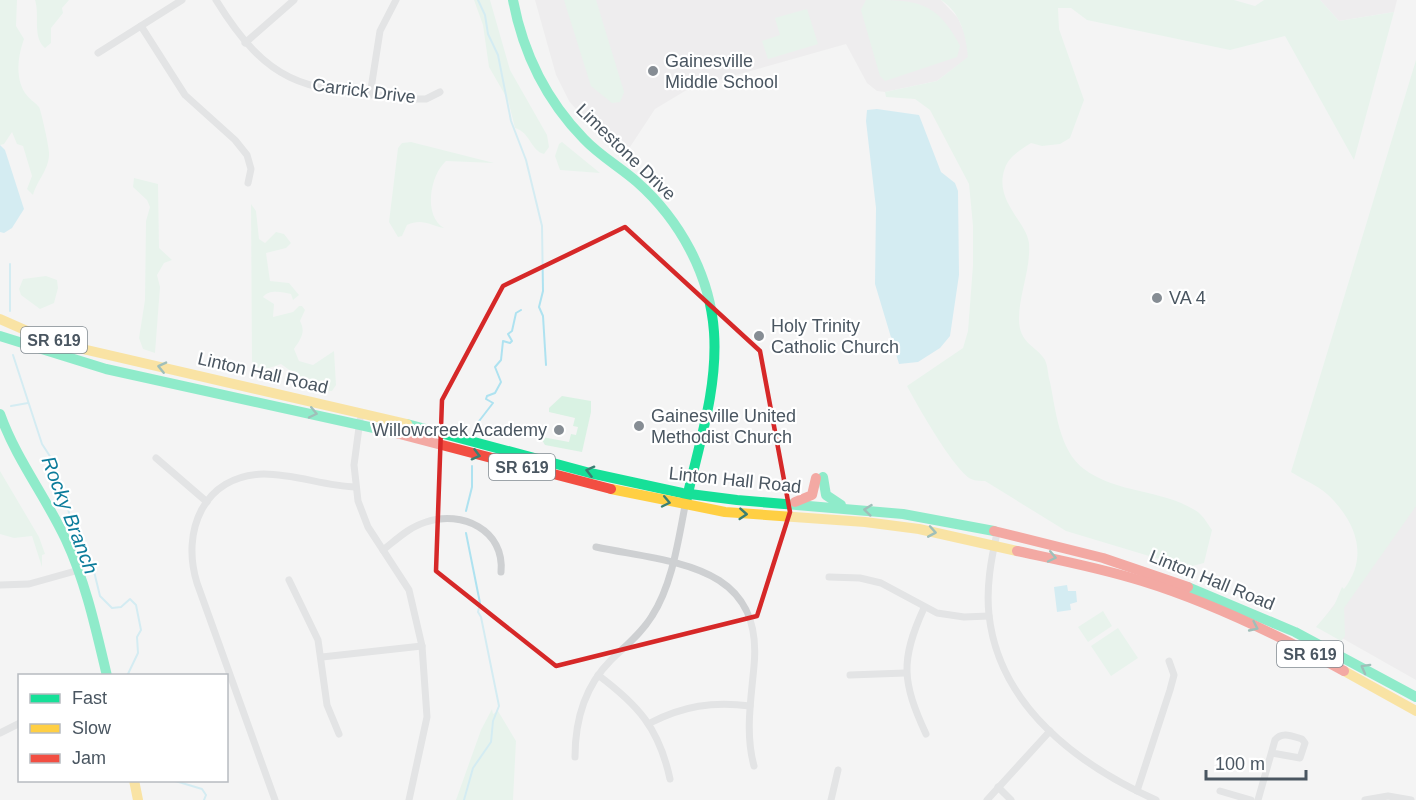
<svg xmlns="http://www.w3.org/2000/svg" width="1416" height="800" font-family="Arial,sans-serif">
  <style>
    .education { fill: #e6e5e6 }
    .green { fill: #d9f2e3 }
    .water { fill: #aee2f0 }
    .lines { fill: none; stroke-linecap: round; stroke-linejoin: round }
    .stream { stroke: #aee2f0; stroke-width: 2 }
    .street { stroke: #ced0d2; stroke-width: 7 }
    .fast { stroke: #16e098; stroke-width: 10 }
    .slow { stroke: #ffcf43; stroke-width: 10 }
    .jam { stroke: #f24e42; stroke-width: 10 }
    .oneway { stroke: #3a7f72 }
    .marked { fill: none; stroke: #d62828; stroke-width: 4.5; stroke-linejoin: round }
    .poi-dot { fill: #868d94; stroke: #fff; stroke-width: 2 }
    .labels { text-anchor: middle; dominant-baseline: central; stroke-width: 4.5; stroke-linejoin: round; paint-order: stroke }
    .shield { fill: #fff; stroke: #808990; stroke-width: 1.5 }
    .shield-label { font-size: 16px; font-weight: bold; fill: #4a5661 }
    .poi-label { font-size: 18px; fill: #4a5661; stroke: #fff; text-anchor: start }
    .street-label { font-size: 18px; fill: #4a5661; stroke: #fff }
    .water-label { font-size: 20px; font-style: italic; fill: #0c7c9b; stroke: #fff }
  </style>
  <rect width="100%" height="100%" fill="#f4f4f4"/>
  <g class="education">
    <polygon points="535,0 941,0 958,18 965,34 969,57 937,81 885,92 877,91 867,83 846,44 690,88 655,109 628,150 589,124 569,101 556,75"/>
    <polygon points="1320,0 1397,0 1394,12 1339,21"/>
    <polygon points="1416,494 1416,680 1319,625"/>
  </g>
  <g class="green">
    <path d="M0,0H17L16,26L24,39C18,56 15,77 25,93C29,99 35,102 39,107C41,110 49,147 49,152C50,169 37,180 33,195L27,189L32,176L23,146L17,144L12,132L4,144L0,145Z"/>
    <path d="M35,0H69L62,8L63,13L51,28V43L45,48C32,37 40,15 35,0Z"/>
    <path d="M474,0H490L510,70L547,135L549,147L544,154C531,151 530,132 515,128L508,100L489,67L483,25Z"/>
    <polygon points="564,0 596,0 624,92 620,102 612,103 591,86"/>
    <path d="M866,0C916,0 936,0 960,46L957,57L885,81L880,76L861,10Z"/>
    <path d="M941,0H1234L1255,6L1264,0H1320L1339,21L1394,12L1354,160L1285,36L1230,50L1087,20L1071,8H1058L1059,29L1084,100L1070,138L1060,144L1042,146L1031,143C1022,149 1009,156 1005,168C993,200 1026,221 1029,243C1031,269 1019,294 1019,319C1019,344 1036,345 1045,360C1048,366 1048,376 1050,382C1056,411 1059,450 1084,469C1117,494 1164,489 1198,512C1203,516 1208,524 1212,530L1204,563L1192,566L1159,559L1066,531L985,481C981,481 975,481 971,479C954,470 917,405 907,386L963,348L968,331L973,265V226L969,184L930,110L915,99L886,97L885,92L937,81L968,57C966,35 961,13 941,0Z"/>
    <polygon points="807,9 818,44 768,59 762,41 780,35 775,18"/>
    <path d="M1416,60V506L1344,608L1345,636L1341,641L1316,627L1334,606L1342,587L1344,589C1370,556 1355,520 1327,494C1317,485 1302,479 1291,472Z"/>
    <path d="M411,142L494,163L446,161C430,175 423,216 444,228C429,225 422,218 407,225L402,236L398,237L389,222L398,148L402,143Z"/>
    <polygon points="562,142 600,173 560,170 555,156 559,144"/>
    <polygon points="134,178 158,184 159,248 172,260 164,263 157,275 160,287 155,353 143,349 139,338 145,300 146,221 150,207 147,200 133,187"/>
    <path d="M251,204L256,211L259,239L265,243L276,232L284,234L291,243L286,248L266,253L270,281L289,283L299,295L293,300L291,294C282,292 269,289 263,297L274,304L273,317L293,312L299,306H302L305,310L300,321C306,332 301,339 294,349L299,361L313,365L334,351L336,385L332,391H323L316,380L299,377L281,364L263,370L252,364Z"/>
    <polygon points="46,276 57,280 58,288 54,303 40,309 21,295 19,289 23,279"/>
    <polygon points="562,396 591,401 591,412 582,452 545,445 542,440 542,437 569,442 571,434 576,435 578,427 573,426 575,418 549,412 549,408"/>
    <polygon points="0,471 39,537 45,554 42,555 42,567 32,536 14,538 0,534"/>
    <polygon points="1103,611 1112,626 1088,642 1078,627"/>
    <polygon points="1118,628 1138,658 1111,676 1091,646"/>
    <polygon points="492,709 493,714 498,711 516,741 513,800 456,800 481,730"/>
  </g>
  <g class="water">
    <polygon points="877,109 919,115 941,172 955,183 958,191 959,275 950,336 940,348 918,362 899,364 875,284 876,208 866,121 867,110"/>
    <polygon points="0,145 5,150 24,209 12,228 4,233 0,232"/>
    <polygon points="1067,585 1068,591 1076,591 1077,602 1070,604 1071,610 1057,612 1054,587"/>
  </g>
  <g class="lines">
    <g class="stream">
      <polyline points="478,0 485,15 488,34 498,55 511,121 526,160 542,226 543,291 539,307 543,316 546,365"/>
      <polyline points="10,311 10,264"/>
      <polyline points="13,355 42,444 55,464 76,537 90,555 100,596 112,608 121,607 130,599 136,605 141,630 137,637 138,653 127,676"/>
      <polyline points="11,406 28,403"/>
      <polyline points="475,433 476,425 493,403 486,399 487,396 495,393 501,382 495,367 501,360 503,341 510,343 512,341 508,334 512,331 516,313 521,310"/>
      <polyline points="466,511 472,487 472,466"/>
      <polyline points="172,780 202,789 206,795 204,800"/>
      <polyline points="464,800 473,768 491,742 493,721 499,706 481,617 478,612 480,603 466,533"/>
    </g>
    <g class="street">
      <path d="M216,0C275,96 313,88 416,99H426L440,92"/>
      <polyline points="141,26 185,95 235,140 247,155 251,169 248,183"/>
      <polyline points="245,43 294,0"/>
      <polyline points="98,53 182,0"/>
      <polyline points="370,95 380,31 396,0"/>
      <polyline points="360,420 354,465 358,501 368,527 409,590 422,646 427,717 409,800"/>
      <polyline points="156,458 207,502"/>
      <path d="M997,533C991,560 986,587 989,615C999,706 1078,765 1156,800"/>
      <path d="M596,547C672,563 764,563 754,666C751,700 745,733 754,766"/>
      <path d="M383,550C396,540 409,527 426,522C462,510 505,530 501,572"/>
      <polyline points="829,577 860,578 881,583 937,613 964,617 989,616"/>
      <polyline points="289,580 318,640 327,705 339,734"/>
      <polyline points="0,585 29,584 79,570"/>
      <path d="M924,608C900,660 902,682 926,734"/>
      <polyline points="322,657 422,646"/>
      <path d="M598,675C638,705 659,728 670,779"/>
      <polyline points="850,675 905,673"/>
      <path d="M650,723C683,706 713,701 750,706"/>
      <polyline points="0,733 20,723"/>
      <path d="M575,757C575,720 584,687 611,660C625,646 641,634 652,616C672,585 678,542 685,506"/>
      <polyline points="998,787 1011,800"/>
      <polyline points="1137,791 1170,690 1174,675 1169,661"/>
      <polyline points="1220,791 1251,800"/>
      <path d="M275,800L197,583C181,532 203,475 264,474C295,474 325,486 355,487"/>
      <polyline points="831,800 838,770"/>
      <polyline points="987,800 1050,731"/>
      <path d="M1258,800L1275,740C1282,731 1292,736 1302,739L1305,743L1300,758L1272,753"/>
      <polyline points="1365,800 1388,796 1411,800"/>
    </g>
    <g class="fast">
      <path d="M513,0C523,53 547,101 584,139C600,156 620,167 637,182C680,220 710,275 714,332C718,390 698,447 686,502"/>
      <polyline points="0,336 106,369 392,432"/>
      <path d="M0,414C16,459 46,497 66,540C86,583 96,630 107,676"/>
      <polyline points="407,424 590,473 682,493 737,500 903,514 994,531"/>
      <polyline points="823,477 826,495 841,505"/>
      <polyline points="1188,587 1295,632 1416,697"/>
    </g>
    <g class="slow">
      <polyline points="0,319 34,334 87,350 407,424"/>
      <polyline points="611,489 725,512 865,522 919,529 1017,551"/>
      <polyline points="1344,671 1416,711"/>
      <polyline points="134,780 138,800"/>
    </g>
    <g class="jam">
      <polyline points="392,432 611,489"/>
      <polyline points="795,502 812,495 816,478"/>
      <polyline points="994,531 1103,558 1188,587"/>
      <path d="M1017,551C1059,560 1101,568 1142,581C1210,602 1282,637 1344,671"/>
    </g>
  </g>
  <defs><path id="oneway-chevron" d="M-2-3.5L2.5 0L-2 3.5" fill="none" stroke-width="1.6" stroke-linecap="round" stroke-linejoin="round" transform="scale(1.5)"/></defs>
  <g class="oneway">
    <use href="#oneway-chevron" transform="translate(162 367) rotate(-167)"/>
    <use href="#oneway-chevron" transform="translate(313 413) rotate(12)"/>
    <use href="#oneway-chevron" transform="translate(476 455) rotate(15)"/>
    <use href="#oneway-chevron" transform="translate(590 471) rotate(-166)"/>
    <use href="#oneway-chevron" transform="translate(666 502) rotate(12)"/>
    <use href="#oneway-chevron" transform="translate(868 510) rotate(-174)"/>
    <use href="#oneway-chevron" transform="translate(743 514) rotate(4)"/>
    <use href="#oneway-chevron" transform="translate(932 532) rotate(10)"/>
    <use href="#oneway-chevron" transform="translate(1052 557) rotate(12)"/>
    <use href="#oneway-chevron" transform="translate(1254 627) rotate(25)"/>
    <use href="#oneway-chevron" transform="translate(1365 668) rotate(-151)"/>
  </g>
  <path d="M0 0H1416V800H0ZM625,227L760,351L790,512L757,616L556,666L436,571L442,400L503,286Z" fill="#f4f4f4" fill-opacity=".55" fill-rule="evenodd"/>
  <path class="marked" d="M625,227L760,351L790,512L757,616L556,666L436,571L442,400L503,286Z"/>
  <g class="poi-dot">
    <circle cx="653" cy="71" r="6"/>
    <circle cx="1157" cy="298" r="6"/>
    <circle cx="759" cy="336" r="6"/>
    <circle cx="639" cy="426" r="6"/>
    <circle cx="559" cy="430" r="6"/>
  </g>
  <g class="labels">
    <g class="shield">
      <rect x="21" y="327" width="66" height="26" rx="4.5"/>
      <rect x="489" y="454" width="66" height="26" rx="4.5"/>
      <rect x="1277" y="641" width="66" height="26" rx="4.5"/>
    </g>
    <g class="shield-label">
      <text x="54" y="340">SR 619</text>
      <text x="522" y="467">SR 619</text>
      <text x="1310" y="654">SR 619</text>
    </g>
    <g class="poi-label">
      <text x="665" y="61">Gainesville<tspan x="665" dy="21">Middle School</tspan></text>
      <text x="1169" y="298">VA 4</text>
      <text x="771" y="326">Holy Trinity<tspan x="771" dy="21">Catholic Church</tspan></text>
      <text x="651" y="416">Gainesville United<tspan x="651" dy="21">Methodist Church</tspan></text>
      <text x="547" y="430" text-anchor="end">Willowcreek Academy</text>
    </g>
    <g class="street-label">
      <text transform="translate(364 91) rotate(7)">Carrick Drive</text>
      <text transform="translate(626 152) rotate(44)">Limestone Drive</text>
      <text transform="translate(263 373) rotate(13)">Linton Hall Road</text>
      <text transform="translate(735 480) rotate(6)">Linton Hall Road</text>
      <text transform="translate(1212 580) rotate(22)">Linton Hall Road</text>
    </g>
    <g class="water-label">
      <text transform="translate(70 515) rotate(69)">Rocky Branch</text>
    </g>
  </g>
  <rect x="18" y="674" width="210" height="108" fill="#ffffff" stroke="#b7bbc0" stroke-width="1.5"/>
  <rect x="30" y="694" width="30" height="9" fill="#16e098" stroke="#b7bbc0" stroke-width="1.5"/>
  <text x="72" y="704" font-size="18" fill="#4a5661">Fast</text>
  <rect x="30" y="724" width="30" height="9" fill="#ffcf43" stroke="#b7bbc0" stroke-width="1.5"/>
  <text x="72" y="734" font-size="18" fill="#4a5661">Slow</text>
  <rect x="30" y="754" width="30" height="9" fill="#f24e42" stroke="#b7bbc0" stroke-width="1.5"/>
  <text x="72" y="764" font-size="18" fill="#4a5661">Jam</text>
  <path d="M1206 770v9h100v-9" fill="none" stroke="#4a5661" stroke-width="3"/>
  <text x="1215" y="770" font-size="18" fill="#4a5661" stroke="#ffffff" stroke-width="4.5" paint-order="stroke">100 m</text>
</svg>
